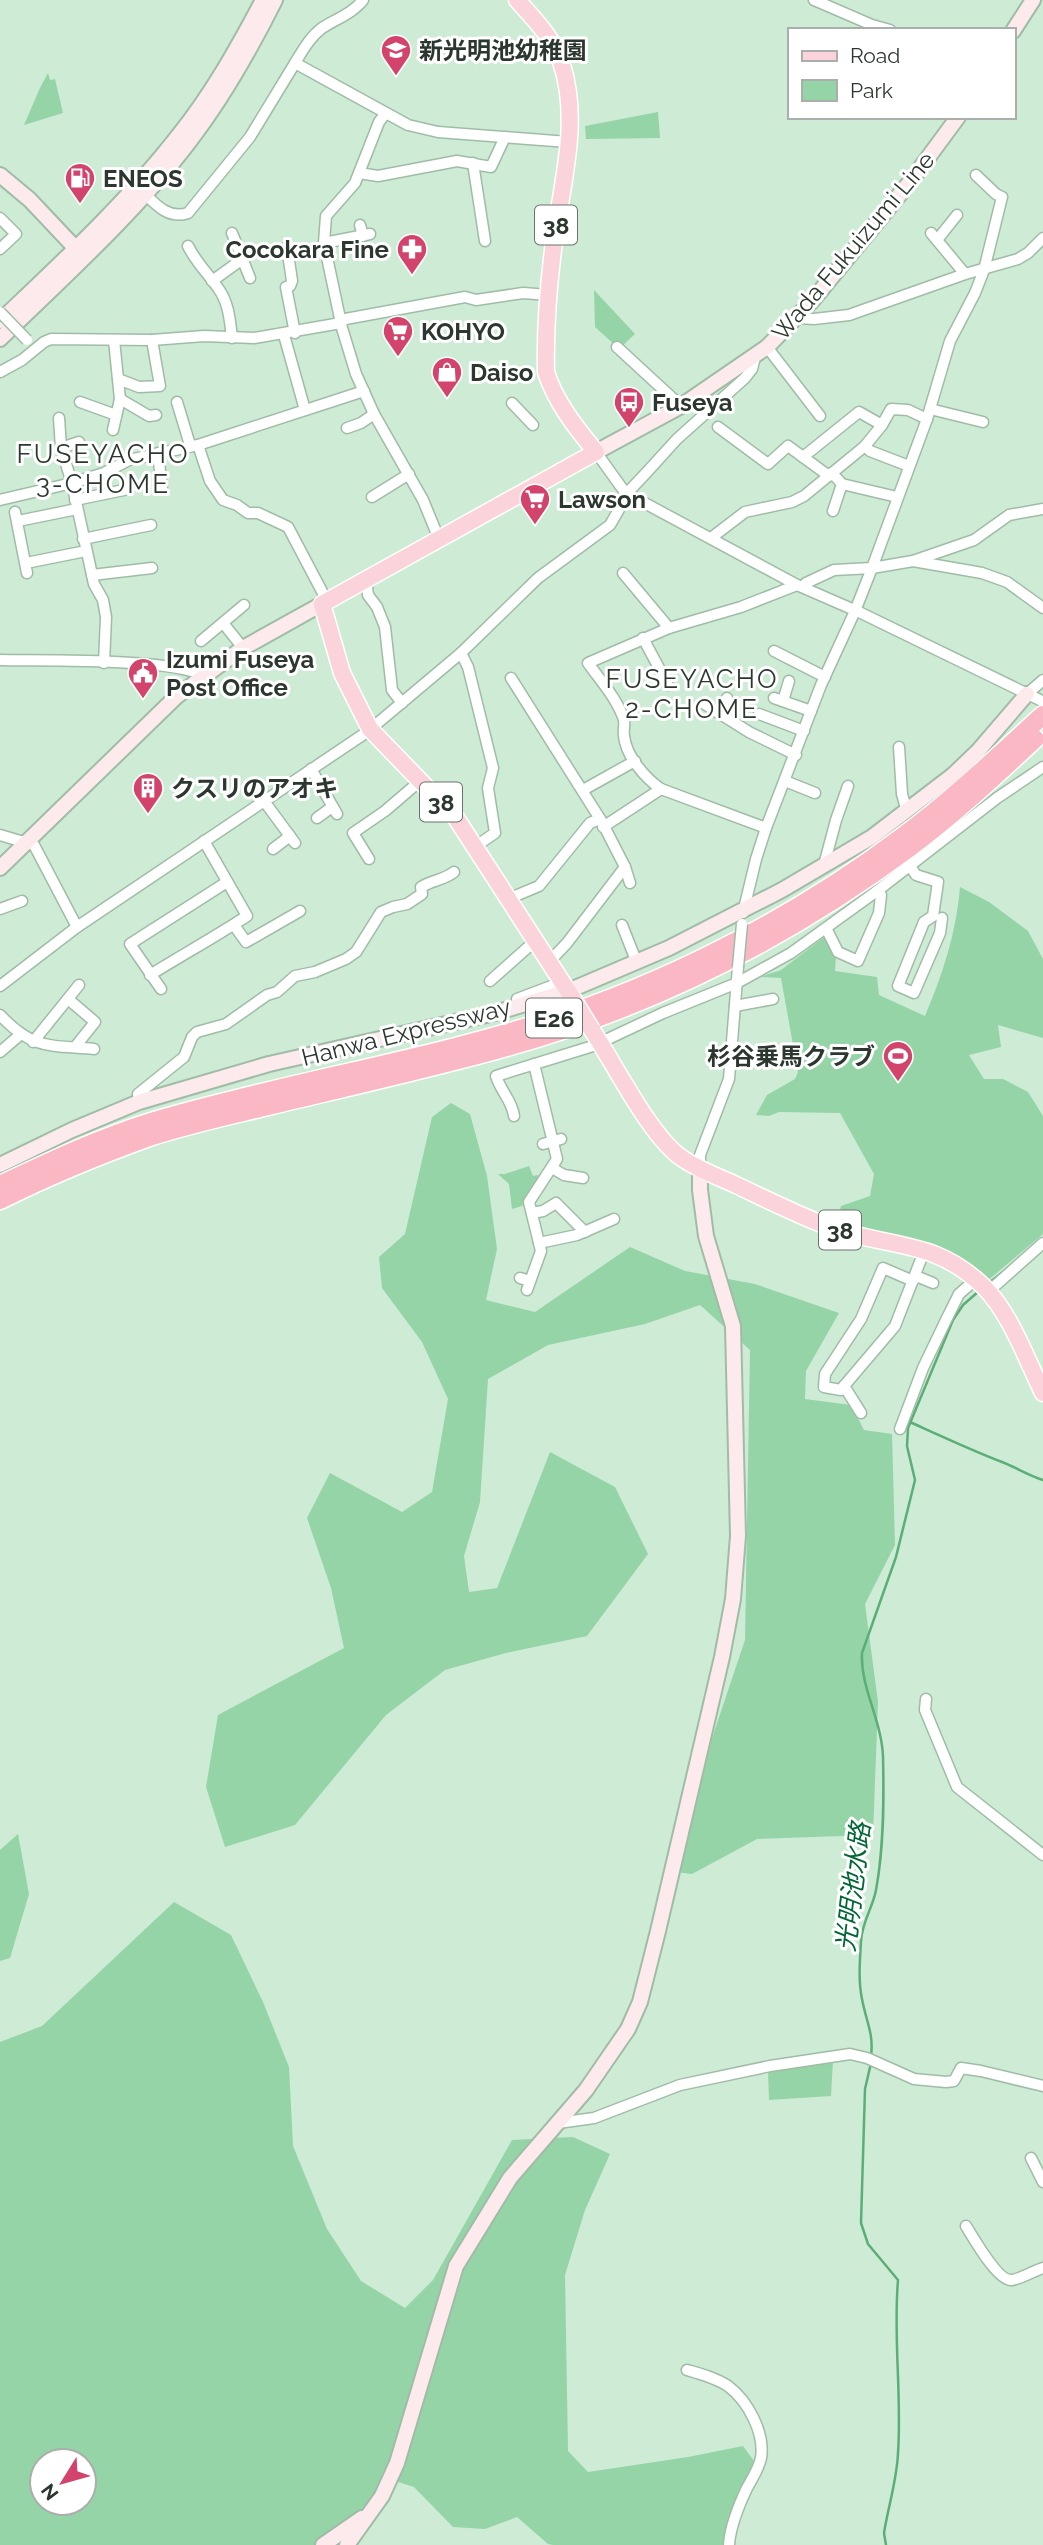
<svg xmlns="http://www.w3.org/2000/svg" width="1043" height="2545" font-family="Raleway,'Noto Sans JP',sans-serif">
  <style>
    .green { fill: #95d4a7; fill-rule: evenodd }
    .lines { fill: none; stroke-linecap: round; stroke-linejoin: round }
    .stream { stroke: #5bae76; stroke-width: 2.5 }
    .street-casing { stroke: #a0bca7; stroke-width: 13 }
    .secondary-casing { stroke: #a0bca7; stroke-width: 18 }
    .primary-casing { stroke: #fff; stroke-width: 19 }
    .highway-casing { stroke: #fff; stroke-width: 21 }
    .street { stroke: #fff; stroke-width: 10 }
    .secondary { stroke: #fdeaed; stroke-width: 14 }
    .primary { stroke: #fbd4db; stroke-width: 16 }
    .highway { stroke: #f9b8c3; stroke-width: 18 }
    .street-bridge-casing { stroke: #a0bca7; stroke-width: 13; stroke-linecap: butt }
    .primary-bridge-casing { stroke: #fff; stroke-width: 19; stroke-linecap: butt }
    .street-bridge { stroke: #fff; stroke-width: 10 }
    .primary-bridge { stroke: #fbd4db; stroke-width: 16 }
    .labels { text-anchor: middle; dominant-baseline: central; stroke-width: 6; stroke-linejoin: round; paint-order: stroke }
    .shield { fill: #fff; stroke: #6b736d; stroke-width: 2 }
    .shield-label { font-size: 23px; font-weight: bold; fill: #2c372f }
    .poi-label { font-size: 24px; font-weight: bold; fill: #2c372f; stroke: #fff; text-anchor: start }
    .street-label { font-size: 24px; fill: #2c372f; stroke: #fff }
    .neighbourhood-label { font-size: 26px; letter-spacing: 2px; fill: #2c372f; stroke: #fff }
    .water-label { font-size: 26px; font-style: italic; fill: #006734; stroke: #fff }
  </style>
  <rect width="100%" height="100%" fill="#ceebd5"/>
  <g class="green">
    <polygon points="48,73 50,80 55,79 63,113 24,125 40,88"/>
    <polygon points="658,112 660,138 586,139 585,126"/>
    <polygon points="594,290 635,334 621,347 616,346 595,327"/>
    <path d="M960,887L989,902L1028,931L1043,959V1038L998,1025L1001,1047L969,1055L984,1079H1003L1028,1092L1043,1116V1234L986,1282L837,1224L841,1206L870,1196L874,1174L840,1113L779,1112L769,1116L756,1115L767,1095L795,1079L798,1072L781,978L760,977L781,970L823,938L829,939L836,955L835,971L877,977L879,995L925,1016C943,973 956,934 960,887Z"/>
    <polygon points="451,1103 470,1114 487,1176 497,1249 486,1300 535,1312 630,1247 685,1271 755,1284 839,1313 806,1371 805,1399 851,1405 864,1430 892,1434 895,1545 865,1604 878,1702 873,1835 757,1839 692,1874 676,1872 711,1741 745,1640 750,1350 700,1305 645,1324 548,1345 488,1379 480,1502 464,1556 469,1592 497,1588 550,1452 615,1487 648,1554 587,1636 506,1653 445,1670 386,1715 295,1825 225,1847 206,1787 218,1715 344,1648 331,1588 307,1518 330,1473 402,1512 432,1492 448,1399 422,1342 382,1288 379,1257 405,1234 432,1117"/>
    <polygon points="529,1166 533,1176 537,1175 540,1177 522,1206 512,1209 509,1184 498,1174 505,1174"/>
    <polygon points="18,1834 29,1894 10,1958 0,1961 0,1850"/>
    <path d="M174,1902L231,1935L263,2002L289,2067L293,2146L327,2229L361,2281L405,2308L433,2280L512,2140L573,2137L610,2154L585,2210L565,2275L568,2451L588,2472L688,2457L743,2446L754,2461L724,2545H553L548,2544L517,2517L485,2529L453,2527L414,2487L386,2478L343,2545H0V2042L42,2026ZM42,2461H84V2503H42Z"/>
    <polygon points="833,2060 831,2096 769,2100 768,2072"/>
  </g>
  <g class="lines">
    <g class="stream">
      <polyline points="990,1282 1012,1265"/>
      <path d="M910,1422C941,1436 971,1450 1002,1462C1017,1468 1028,1475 1043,1480"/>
      <path d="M871,2056C874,2034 866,2021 862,1999C858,1980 860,1960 861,1941C862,1922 873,1907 876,1890C884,1847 884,1800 883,1757C882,1721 860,1687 862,1653L896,1557L915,1480L907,1446L908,1428L953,1320L963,1305L979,1291"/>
      <path d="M871,2063L865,2089L861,2223L868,2244L898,2280C893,2338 902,2395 898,2453C897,2480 888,2507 884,2533L886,2545"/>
    </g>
    <g class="street-casing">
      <g id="street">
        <polyline points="814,0 872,25 890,30"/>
        <path d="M295,63C303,50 310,37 322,28C336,19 353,13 363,0"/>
        <polyline points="385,114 379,122 355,183 326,216 324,243 342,328 356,374 374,414 423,500 439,539"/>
        <polyline points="473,163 485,241"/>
        <polyline points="359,173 378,176 457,161 491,167 505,137"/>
        <path d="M146,195C158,207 170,219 188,213L250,137L295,63L408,125L438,132L568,142"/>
        <polyline points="0,218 16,234 0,249"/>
        <polyline points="360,225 363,236"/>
        <polyline points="232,233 250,278"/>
        <polyline points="931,233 965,274"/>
        <polyline points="937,240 957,215"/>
        <polyline points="324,243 370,234"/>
        <path d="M188,246C197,264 207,272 218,288C229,303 230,321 232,338"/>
        <polyline points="287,247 292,281 290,286 286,287 295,333"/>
        <polyline points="212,281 244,258"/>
        <polyline points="798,318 814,319 849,315 965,274 1018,259 1028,253 1043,238"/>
        <polyline points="340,320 465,297 476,300 523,293 549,295"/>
        <polyline points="284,335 305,410"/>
        <polyline points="617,347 681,406"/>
        <polyline points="767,347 820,416"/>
        <polyline points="0,372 22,360 44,342 51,339 152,340 204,336 254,338 341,323"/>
        <polyline points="118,379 139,387 160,386 152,340"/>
        <polyline points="120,399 149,416 156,415"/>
        <polyline points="80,402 116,415"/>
        <polyline points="177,402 190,445"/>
        <polyline points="512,403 533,425"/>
        <polyline points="930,409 983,422"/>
        <polyline points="59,418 61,448 72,483 94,584 103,600 106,617 104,663"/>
        <polyline points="718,427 768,464 788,446 829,476"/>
        <polyline points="347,428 361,423 374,414"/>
        <polyline points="113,430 120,399 114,340"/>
        <polyline points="198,445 210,481 223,500 237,505 248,513 258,513 288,527 327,601"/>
        <polyline points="865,446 870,451 909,466"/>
        <polyline points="61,448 79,442"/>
        <polyline points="596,452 624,491 639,500 797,585 859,612 1042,701"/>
        <polyline points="158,453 162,489"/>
        <polyline points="803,457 859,412 882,425"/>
        <polyline points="832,473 842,484 897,497"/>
        <polyline points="372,497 409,474"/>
        <polyline points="0,500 72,483 104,473 129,460 198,445 364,391"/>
        <polyline points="75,500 124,490"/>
        <polyline points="833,511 842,484"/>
        <polyline points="15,512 27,573"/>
        <polyline points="18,521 77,509"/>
        <polyline points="711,538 745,512 792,502 804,496 865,446 882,425 891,409 908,410 927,419"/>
        <polyline points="83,539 151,525"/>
        <polyline points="913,561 982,573 1007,582 1043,608"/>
        <polyline points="26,563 86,551"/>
        <polyline points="623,573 669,628"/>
        <polyline points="92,575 152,568"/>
        <polyline points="366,579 368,595 377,607 385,627 392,690 402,703"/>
        <polyline points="803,587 806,583 834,570 872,568 913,561 974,540 1009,515 1043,509"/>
        <polyline points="223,623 243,648"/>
        <polyline points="643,638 668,685"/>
        <polyline points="201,641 244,605"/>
        <polyline points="774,651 825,677"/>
        <polyline points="461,653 468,667 493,768 488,788 495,833 476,846"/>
        <path d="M0,660C39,661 176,658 203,676"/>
        <polyline points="511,678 602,822 625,867 630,883"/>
        <polyline points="1027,694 1043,680"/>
        <polyline points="774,698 811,711"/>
        <polyline points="783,701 789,681"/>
        <polyline points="703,703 749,732 796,755"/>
        <polyline points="718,713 727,698"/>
        <polyline points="759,714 804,731"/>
        <polyline points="899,747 902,794 907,812"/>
        <polyline points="311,769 337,814"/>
        <polyline points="785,781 815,793"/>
        <polyline points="583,790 635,761"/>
        <polyline points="264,801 295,843"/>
        <polyline points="317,818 332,807"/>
        <polyline points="603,827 661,789"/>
        <path d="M766,828L661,789C645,778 626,756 624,736C623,731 625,725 624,720C618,700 600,680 588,663L669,628L741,607L797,585"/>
        <polyline points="0,835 34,845 77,927"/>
        <polyline points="273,849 290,836"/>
        <polyline points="369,859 353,833 385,811 420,781"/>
        <polyline points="824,865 836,820 848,786"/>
        <polyline points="910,866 916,875 938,882 933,916 924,922 898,986 914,993 940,933 942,918"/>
        <polyline points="508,899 539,886 590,823 600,819"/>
        <polyline points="0,909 22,901"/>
        <polyline points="743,913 756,859 766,828 821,685 855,611 872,568 927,419 950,341 975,293 984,270 1002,197 996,194 976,175"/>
        <polyline points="234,925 246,942 300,911"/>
        <polyline points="622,925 637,963"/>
        <polyline points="826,928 838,952 858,961 879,913 881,895 877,891"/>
        <polyline points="549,962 567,943 625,867"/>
        <path d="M150,975C182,955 215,937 247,916L204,841"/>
        <polyline points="490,981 535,941"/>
        <polyline points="0,986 77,927 367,732 461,653 538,578 610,525 630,490 647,472 677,439 745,378 752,369 755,357"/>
        <polyline points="161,989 130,944 227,882"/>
        <polyline points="68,999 95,1022 75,1047"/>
        <polyline points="517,999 562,982"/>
        <polyline points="735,1006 773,999"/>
        <path d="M0,1015C33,1050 49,1045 94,1049"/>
        <polyline points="33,1042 79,985"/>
        <polyline points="0,1052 21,1034"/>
        <path d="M139,1102L138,1094L184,1057L192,1037L197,1032L226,1024L267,995L277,992L295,976L315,972L346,959L356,952L381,912L393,907L407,904L422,894L421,887C433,880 444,880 454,872"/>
        <path d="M514,1116C512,1100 501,1092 496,1076L593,1046L663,1013L737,983L791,953L877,891L997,798L1043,767"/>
        <polyline points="543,1144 561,1139"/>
        <polyline points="552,1168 564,1175 583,1178"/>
        <polyline points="700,1169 700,1155 729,1079 738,967"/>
        <polyline points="532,1213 543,1211 556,1203 585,1232"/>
        <polyline points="539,1243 577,1235 614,1219"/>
        <polyline points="916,1276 933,1283"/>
        <polyline points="520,1278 530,1281"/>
        <polyline points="527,1290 541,1251 529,1202 557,1159 534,1064"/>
        <polyline points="988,1292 1043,1243"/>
        <polyline points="844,1386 895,1326 925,1249"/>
        <polyline points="861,1413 844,1386 841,1390 824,1387 825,1374 861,1319 883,1268 913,1281"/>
        <polyline points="900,1429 923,1368 947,1318 959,1294 975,1280"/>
        <polyline points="926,1699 925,1710 957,1787 1043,1855"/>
        <polyline points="558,2123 594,2118 680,2085 770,2066 850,2054 867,2058 914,2079 946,2082 954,2081 961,2068 981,2071 1043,2086"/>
        <polyline points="1031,2158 1043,2182"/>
        <path d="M966,2226C973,2237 998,2282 1012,2280C1017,2280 1036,2270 1043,2268"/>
        <path d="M687,2370C701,2374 716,2378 728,2386C748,2401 765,2433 761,2458C759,2468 752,2479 747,2488C739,2505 730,2526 729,2545"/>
      </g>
    </g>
    <g class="secondary-casing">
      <g id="secondary">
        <polyline points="1013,31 1033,0"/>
        <polyline points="0,175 30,200 80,253"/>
        <path d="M0,321C62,262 125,204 178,136C212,94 238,47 263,0"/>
        <path d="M0,339C65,276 134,214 189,142C223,98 250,50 275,0"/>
        <polyline points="596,452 681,406 767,347 812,301 910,182 958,117"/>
        <polyline points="0,868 177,696 243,648 322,604"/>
        <polyline points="0,1165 72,1130 139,1102 269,1064 495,1013 568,991 669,948 782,890 872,837 953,775 978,751 1027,694"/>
        <polyline points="323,2545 362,2518"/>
        <polyline points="347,2545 382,2496 397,2463 456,2266 510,2178 586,2090 628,2029 640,2002 658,1931 722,1657 733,1599 738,1536 733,1326 706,1236 700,1190 700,1169"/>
      </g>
    </g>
    <g class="primary-casing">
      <g id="primary">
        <path d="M517,0C535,20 554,39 562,65C581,124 560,190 553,250C548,290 545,331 546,372C555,401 576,428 596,452L322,604L342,673L370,729L456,818L573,999"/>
        <path d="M592,1030C615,1065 648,1132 679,1156C696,1169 717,1176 736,1185C770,1201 803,1218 838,1230C895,1248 937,1241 984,1287C1010,1313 1027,1360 1043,1393"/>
      </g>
    </g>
    <g class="highway-casing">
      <g id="highway">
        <path d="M0,1185C49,1162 99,1138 151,1122C289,1081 432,1060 568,1014C685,974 804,911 902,837C952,800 997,757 1043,715"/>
        <path d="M0,1200C48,1176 99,1155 149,1137C189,1124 231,1115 272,1105C347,1087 422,1070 496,1050C645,1010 785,940 909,848C953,815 994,777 1035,739"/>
      </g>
    </g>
    <use href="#street" class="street"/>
    <use href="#secondary" class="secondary"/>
    <use href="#primary" class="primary"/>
    <use href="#highway" class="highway"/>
    <g class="street-bridge-casing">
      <g id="street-bridge">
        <polyline points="0,312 27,340"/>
        <polyline points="738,967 742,924"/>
      </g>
    </g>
    <g class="primary-bridge-casing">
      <polyline id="primary-bridge" points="573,999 592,1030"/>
    </g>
    <use href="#street-bridge" class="street-bridge"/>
    <use href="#primary-bridge" class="primary-bridge"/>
  </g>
  <defs>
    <g id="school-pin" transform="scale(1.575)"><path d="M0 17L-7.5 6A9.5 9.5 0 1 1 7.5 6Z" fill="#d3446c" stroke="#fff"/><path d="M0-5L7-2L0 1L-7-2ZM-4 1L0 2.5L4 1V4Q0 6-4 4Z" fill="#fff"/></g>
    <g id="fuel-pin" transform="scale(1.575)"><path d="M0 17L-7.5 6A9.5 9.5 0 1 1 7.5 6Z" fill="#d3446c" stroke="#fff"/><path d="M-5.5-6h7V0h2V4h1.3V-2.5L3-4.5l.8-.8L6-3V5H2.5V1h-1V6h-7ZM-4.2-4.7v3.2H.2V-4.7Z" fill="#fff"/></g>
    <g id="pharmacy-pin" transform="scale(1.575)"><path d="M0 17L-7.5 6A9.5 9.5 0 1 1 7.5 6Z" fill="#d3446c" stroke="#fff"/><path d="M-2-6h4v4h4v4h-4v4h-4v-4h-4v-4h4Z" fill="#fff"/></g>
    <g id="supermarket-pin" transform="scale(1.575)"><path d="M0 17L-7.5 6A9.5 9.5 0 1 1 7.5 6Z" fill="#d3446c" stroke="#fff"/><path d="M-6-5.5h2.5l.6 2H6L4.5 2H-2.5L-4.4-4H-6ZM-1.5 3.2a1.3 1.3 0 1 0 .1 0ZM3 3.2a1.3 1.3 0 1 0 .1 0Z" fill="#fff"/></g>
    <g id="shop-pin" transform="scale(1.575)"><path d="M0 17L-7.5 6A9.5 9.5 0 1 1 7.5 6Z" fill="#d3446c" stroke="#fff"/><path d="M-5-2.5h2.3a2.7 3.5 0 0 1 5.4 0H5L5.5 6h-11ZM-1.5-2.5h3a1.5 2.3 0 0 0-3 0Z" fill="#fff"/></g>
    <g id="bus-pin" transform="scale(1.575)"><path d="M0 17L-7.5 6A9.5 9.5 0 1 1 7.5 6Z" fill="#d3446c" stroke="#fff"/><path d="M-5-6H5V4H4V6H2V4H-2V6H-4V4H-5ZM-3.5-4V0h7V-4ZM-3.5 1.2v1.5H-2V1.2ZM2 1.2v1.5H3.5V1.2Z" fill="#fff"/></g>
    <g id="civic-pin" transform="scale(1.575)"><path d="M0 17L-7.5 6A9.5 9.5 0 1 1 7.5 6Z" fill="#d3446c" stroke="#fff"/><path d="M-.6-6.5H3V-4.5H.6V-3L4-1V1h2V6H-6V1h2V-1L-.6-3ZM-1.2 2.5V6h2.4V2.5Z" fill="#fff"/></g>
    <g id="building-pin" transform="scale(1.575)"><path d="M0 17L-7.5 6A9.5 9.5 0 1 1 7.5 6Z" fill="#d3446c" stroke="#fff"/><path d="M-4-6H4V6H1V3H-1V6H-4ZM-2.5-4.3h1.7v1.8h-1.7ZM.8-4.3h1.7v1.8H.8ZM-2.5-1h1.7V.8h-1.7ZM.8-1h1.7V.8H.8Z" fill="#fff"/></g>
    <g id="stadium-pin" transform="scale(1.575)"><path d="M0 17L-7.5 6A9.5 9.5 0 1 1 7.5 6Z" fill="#d3446c" stroke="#fff"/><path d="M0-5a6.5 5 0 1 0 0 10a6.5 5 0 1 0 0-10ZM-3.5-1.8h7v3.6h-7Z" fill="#fff"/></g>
  </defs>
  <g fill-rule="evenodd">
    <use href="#school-pin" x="396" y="50"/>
    <use href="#fuel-pin" x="80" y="178"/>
    <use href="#pharmacy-pin" x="412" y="249"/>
    <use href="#supermarket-pin" x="398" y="331"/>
    <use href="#shop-pin" x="447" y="372"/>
    <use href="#bus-pin" x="629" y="402"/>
    <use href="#supermarket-pin" x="535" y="499"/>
    <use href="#civic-pin" x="143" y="673"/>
    <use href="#building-pin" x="148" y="788"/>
    <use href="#stadium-pin" x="898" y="1056"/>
  </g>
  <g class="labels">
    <g class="shield">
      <rect x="535" y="205.5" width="42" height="39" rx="5"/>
      <rect x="420" y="782.5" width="42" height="39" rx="5"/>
      <rect x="526" y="998.5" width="56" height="39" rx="5"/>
      <rect x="819" y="1210.5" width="42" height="39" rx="5"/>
    </g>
    <g class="shield-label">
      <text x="556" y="225">38</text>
      <text x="441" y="802">38</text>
      <text x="554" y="1018">E26</text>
      <text x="840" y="1230">38</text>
    </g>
    <g class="poi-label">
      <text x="419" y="50">新光明池幼稚園</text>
      <text x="103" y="178">ENEOS</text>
      <text x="389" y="249" text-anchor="end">Cocokara Fine</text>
      <text x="421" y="331">KOHYO</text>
      <text x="470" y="372">Daiso</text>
      <text x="652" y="402">Fuseya</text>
      <text x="558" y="499">Lawson</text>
      <text x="166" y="659">Izumi Fuseya<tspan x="166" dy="28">Post Office</tspan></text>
      <text x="171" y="788">クスリのアオキ</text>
      <text x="875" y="1056" text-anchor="end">杉谷乗馬クラブ</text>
    </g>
    <g class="street-label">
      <text transform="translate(853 246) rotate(-50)">Wada Fukuizumi Line</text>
      <text transform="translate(406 1032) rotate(-14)">Hanwa Expressway</text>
    </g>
    <g class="neighbourhood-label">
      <text x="103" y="454">FUSEYACHO<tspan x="103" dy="30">3-CHOME</tspan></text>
      <text x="692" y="679">FUSEYACHO<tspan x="692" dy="30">2-CHOME</tspan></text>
    </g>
    <g class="water-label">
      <text transform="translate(853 1887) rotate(-83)">光明池水路</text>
    </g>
  </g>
  <rect x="788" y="28" width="228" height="91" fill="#ffffff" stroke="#abafac" stroke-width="2"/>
  <rect x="802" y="51" width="35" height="10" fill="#fbd4db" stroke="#abafac" stroke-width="2"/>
  <text x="850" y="63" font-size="21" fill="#2c372f">Road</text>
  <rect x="802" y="80" width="35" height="21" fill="#95d4a7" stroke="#abafac" stroke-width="2"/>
  <text x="850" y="98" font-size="21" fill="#2c372f">Park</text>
  <g transform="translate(63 2482) rotate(233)"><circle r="33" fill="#ffffff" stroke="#abafac" stroke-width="2"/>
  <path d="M0-5L12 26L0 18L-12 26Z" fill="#d3446c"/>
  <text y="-10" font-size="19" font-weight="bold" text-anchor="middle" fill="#2c372f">N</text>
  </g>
</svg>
